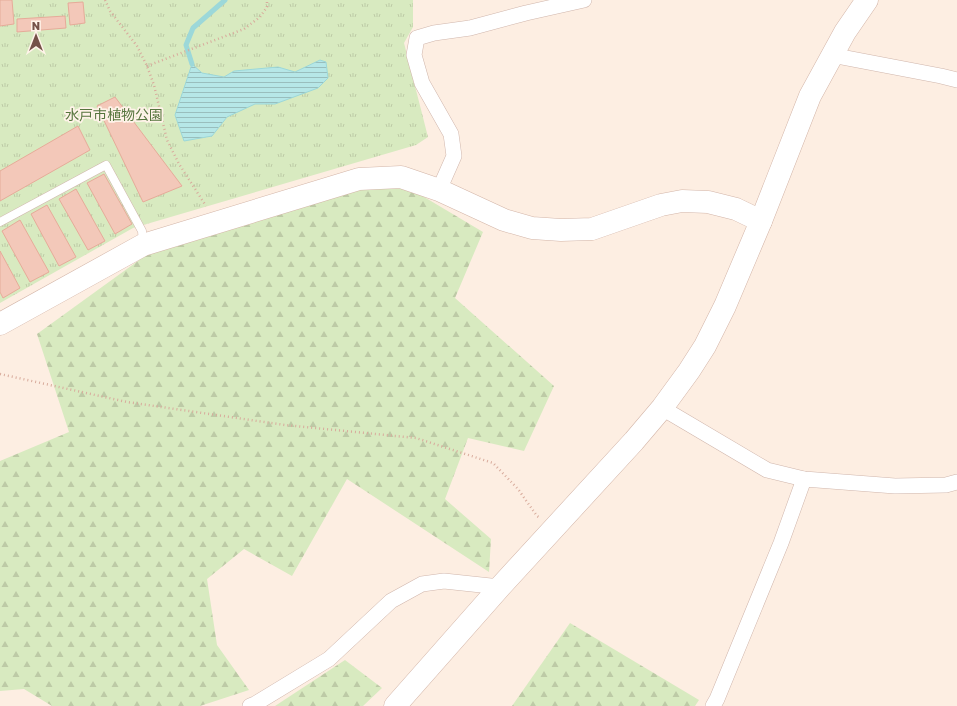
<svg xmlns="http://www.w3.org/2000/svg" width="957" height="706" font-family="'Golos Text','Noto Sans JP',sans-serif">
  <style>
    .forest { fill: url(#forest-firs) }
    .park { fill: url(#park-tufts) }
    .water { fill: url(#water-rules); stroke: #9cd8d9 }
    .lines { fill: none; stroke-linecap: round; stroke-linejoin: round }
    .stream { stroke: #9cd8d9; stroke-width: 5 }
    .building { fill: #f3c8b9; stroke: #e6ab99 }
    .lane-casing { stroke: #d0b6ac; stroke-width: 9 }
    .street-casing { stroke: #d0b6ac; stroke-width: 16 }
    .secondary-casing { stroke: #d3b5a8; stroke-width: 23 }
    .path { stroke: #d8ab9c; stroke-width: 2.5; stroke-dasharray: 1 3; stroke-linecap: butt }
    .lane { stroke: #fff; stroke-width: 8 }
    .street { stroke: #fff; stroke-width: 15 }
    .secondary { stroke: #fff; stroke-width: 22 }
    .labels { text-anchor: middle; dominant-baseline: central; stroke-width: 3.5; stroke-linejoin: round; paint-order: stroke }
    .park-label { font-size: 14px; fill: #56753d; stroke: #fff3e9 }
  </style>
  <defs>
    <pattern id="forest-firs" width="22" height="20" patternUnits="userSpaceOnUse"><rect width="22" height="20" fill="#d8eac0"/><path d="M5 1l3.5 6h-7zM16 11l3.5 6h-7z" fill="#bdcaa6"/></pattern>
    <pattern id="park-tufts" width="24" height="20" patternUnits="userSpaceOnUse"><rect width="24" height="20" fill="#d8eac0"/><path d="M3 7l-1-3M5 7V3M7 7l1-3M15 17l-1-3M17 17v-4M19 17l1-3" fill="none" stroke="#bdcaa6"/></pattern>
    <pattern id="water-rules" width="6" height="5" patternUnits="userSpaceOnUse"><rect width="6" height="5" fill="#b6e7e7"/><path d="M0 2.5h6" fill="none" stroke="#99bebd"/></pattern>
  </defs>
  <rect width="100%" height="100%" fill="#fdeee2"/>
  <g class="forest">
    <polygon points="380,183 404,185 483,232 455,298 554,386 524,451 468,438 445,499 491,539 489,572 347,479 292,576 244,549 207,579 217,645 249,690 200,706 52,706 24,689 0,691 0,461 69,432 37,334 160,245"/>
    <polygon points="570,623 699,700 695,706 512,706"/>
    <polygon points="345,660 382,688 363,706 275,706"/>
  </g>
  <polygon class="park" points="0,0 413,0 413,27 404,43 428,137 416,145 133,228 0,303"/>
  <polygon class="water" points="320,60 326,62 328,78 318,88 275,104 255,104 227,117 212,136 184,141 175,115 192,64 202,73 224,77 234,71 278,67 295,72"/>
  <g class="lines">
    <polyline class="stream" points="192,64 186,45 193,28 225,0"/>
  </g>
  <g class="building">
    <polygon points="0,0 12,0 14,24 0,26"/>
    <polygon points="83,2 85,23 70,25 68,3"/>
    <polygon points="65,16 66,28 17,32 17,19"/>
    <polygon points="115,97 182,186 143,202 97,106"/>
    <polygon points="78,126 90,150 0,201 0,171"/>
    <polygon points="104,174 132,224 115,234 87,183"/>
    <polygon points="76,189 105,241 88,250 59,199"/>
    <polygon points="47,205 76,257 59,266 31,214"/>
    <polygon points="20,220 49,272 30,282 2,231"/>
    <polygon points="0,251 20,288 3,298 0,292"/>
  </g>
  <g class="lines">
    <g class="lane-casing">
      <polyline id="lane" points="0,222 106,165 142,231 143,244"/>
    </g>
    <g class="street-casing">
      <g id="street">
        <polyline points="831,55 941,76 957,80"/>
        <polyline points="439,190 454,156 451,134 422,83 414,55 417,38 434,33 470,28 526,13 584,0"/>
        <polyline points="662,408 767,470 804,479 895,486 946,485 957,482"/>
        <polyline points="250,706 255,704 329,659 391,601 422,584 444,581 500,587"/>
        <polyline points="713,706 717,699 781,543 804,479"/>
      </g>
    </g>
    <g class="secondary-casing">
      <g id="secondary">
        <polyline points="0,324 143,245 359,179 401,177 439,190 504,220 532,228 561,230 592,229 661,205 682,201 708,202 736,209 761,221"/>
        <polyline points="395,706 500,587 634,441 662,408 689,371 705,346 725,306 761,221 810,96 845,32 867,0"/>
      </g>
    </g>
    <g class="path">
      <polyline points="105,0 110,11 137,46 147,66 154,85 167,140 179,164 206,206"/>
      <polyline points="147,66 244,29 260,17 267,7 267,0"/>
      <polyline points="0,374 127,402 285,425 416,438 493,463 518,489 537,516 540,518"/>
    </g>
    <use href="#lane" class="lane"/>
    <use href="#street" class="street"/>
    <use href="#secondary" class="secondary"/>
  </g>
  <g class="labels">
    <g class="park-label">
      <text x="114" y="114">水戸市植物公園</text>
    </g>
  </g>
  <g transform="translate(36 36)" stroke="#fff3e9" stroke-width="3" paint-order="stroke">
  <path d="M0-3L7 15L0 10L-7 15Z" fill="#755148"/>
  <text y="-6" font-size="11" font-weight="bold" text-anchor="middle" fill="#755148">N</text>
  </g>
</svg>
